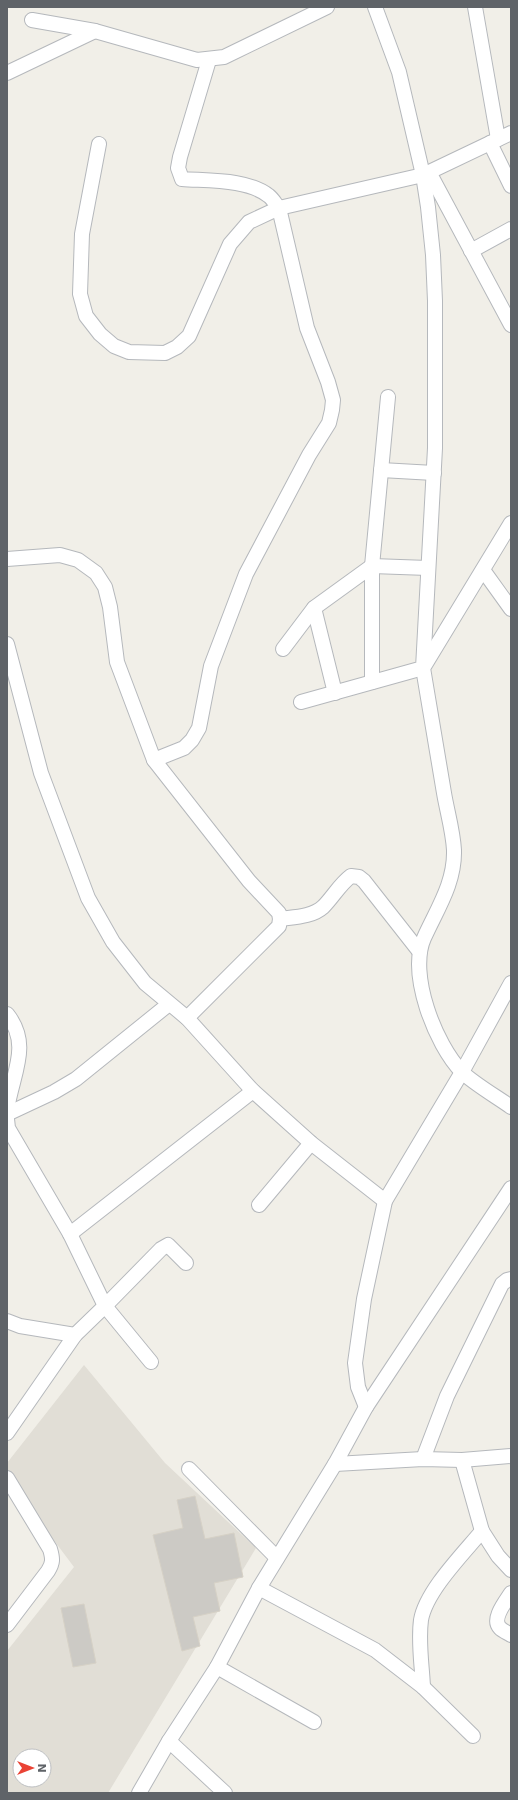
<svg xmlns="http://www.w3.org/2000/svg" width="518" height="1800" font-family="'DejaVu Sans',sans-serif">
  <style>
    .education { fill: #e1ded6; fill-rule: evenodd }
    .building { fill: #cccac5; stroke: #d6d1c6 }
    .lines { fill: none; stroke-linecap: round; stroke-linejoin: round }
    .minor-casing { stroke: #b5b8bc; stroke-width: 16 }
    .minor { stroke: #fff; stroke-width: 14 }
  </style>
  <rect width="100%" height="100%" fill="#f1efe8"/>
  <path class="education" d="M84,1365L165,1463L256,1548L108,1793H7V1651L74,1567L7,1478V1463ZM20,1756H44V1780H20Z"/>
  <g class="building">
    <polygon points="195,1496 205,1539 234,1533 243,1577 214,1583 220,1611 193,1617 200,1646 182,1651 153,1535 183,1528 177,1500"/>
    <polygon points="84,1604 96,1663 73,1667 61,1608"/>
  </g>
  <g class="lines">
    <g class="minor-casing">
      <g id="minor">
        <polyline points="475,7 498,139"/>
        <polyline points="32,20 95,31 197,60 224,57 327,7"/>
        <polyline points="7,73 95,31"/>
        <polyline points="490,143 511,186"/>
        <polyline points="99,144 82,234 80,294 86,316 100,334 114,346 129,352 165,353 177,347 189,336 230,244 249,222 279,208 423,175 511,133"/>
        <polyline points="429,172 511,325"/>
        <polyline points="471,251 511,229"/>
        <polyline points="381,470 434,473"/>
        <path d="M511,523L423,668C430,709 437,751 444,793C447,811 453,831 454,850C455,883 437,909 424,938C408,974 435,1044 462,1072C473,1083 497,1097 511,1107"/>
        <polyline points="7,559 60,555 78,560 96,573 105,587 110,607 117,662 154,760 249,881 279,913 280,919 279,926 187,1018"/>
        <polyline points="483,570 511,609"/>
        <polyline points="314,608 335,693"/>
        <polyline points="7,644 41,773 88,898 113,942 145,983 187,1018 253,1091 311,1143 385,1201"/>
        <polyline points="283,649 314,608 372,566 428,568"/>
        <polyline points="372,682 372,566 388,397"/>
        <polyline points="301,702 423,668 435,448 435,301 433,255 428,207 423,175 399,72 375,7"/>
        <path d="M154,760L184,748L192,740L199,728L211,666L246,574L309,455L329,423L332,410L333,400L328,382L307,328L279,208C276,205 273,199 269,196C248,179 208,181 182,179L178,168L180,157L209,60"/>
        <path d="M280,919C294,917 312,917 323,907C333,897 340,884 351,876L359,877L364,881L419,951"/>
        <path d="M7,1014C32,1045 12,1074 7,1110"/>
        <polyline points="7,1114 54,1092 76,1079 169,1004"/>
        <polyline points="7,1119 8,1128 70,1234 105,1306 151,1362"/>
        <polyline points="259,1205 311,1143"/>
        <polyline points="70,1234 253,1091"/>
        <polyline points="7,1321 20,1326 75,1335"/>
        <polyline points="366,1407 358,1387 355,1363 364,1299 385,1201 462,1072 511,983"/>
        <polyline points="7,1433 75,1335 105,1306 161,1249 168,1245 186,1263"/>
        <polyline points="423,1459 447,1396 502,1284 507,1280 511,1279"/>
        <polyline points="462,1460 482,1531 498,1556 511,1570"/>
        <polyline points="335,1464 423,1459 462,1460 511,1456"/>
        <polyline points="189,1469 277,1558"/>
        <path d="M7,1478L50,1549C53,1559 53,1563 48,1571L7,1625"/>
        <polyline points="259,1588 375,1650 423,1687 473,1736"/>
        <path d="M511,1593C506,1601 491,1619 500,1628C503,1631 508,1633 511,1635"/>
        <polyline points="217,1667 314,1722"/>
        <path d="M423,1687C422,1665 418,1642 421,1620C426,1591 463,1554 482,1531"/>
        <polyline points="169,1741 225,1793"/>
        <polyline points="139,1793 169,1741 217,1667 259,1588 335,1464 366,1407 511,1188"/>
      </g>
    </g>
    <use href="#minor" class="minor"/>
  </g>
  <rect width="518" height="1800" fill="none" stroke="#5f6368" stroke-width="16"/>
  <g transform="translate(32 1768) rotate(90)"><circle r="19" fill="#ffffff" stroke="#bfc1c3"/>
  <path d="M0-3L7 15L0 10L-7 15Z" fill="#ea4335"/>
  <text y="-6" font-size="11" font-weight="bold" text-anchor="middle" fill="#5f6368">N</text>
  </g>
</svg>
